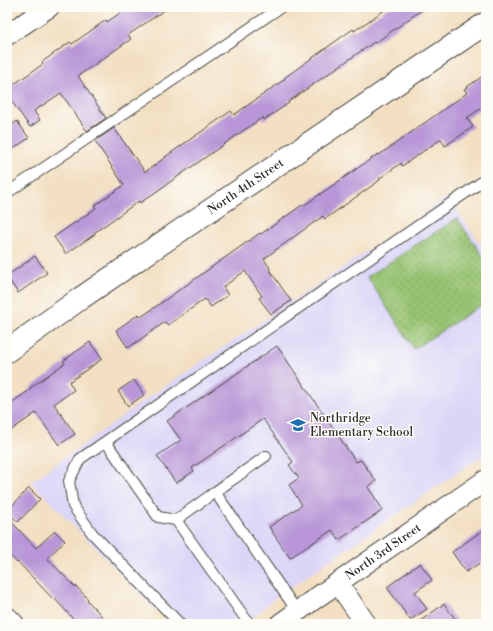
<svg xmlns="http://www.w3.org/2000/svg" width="493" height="631" font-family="'Libre Bodoni',serif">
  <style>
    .built { fill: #dbd6f7 }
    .park { fill: url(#park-dots); stroke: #60774e }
    .building { fill: #b896d7 }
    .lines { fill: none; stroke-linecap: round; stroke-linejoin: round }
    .service-casing { stroke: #494642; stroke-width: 12 }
    .minor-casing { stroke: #494642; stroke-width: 22 }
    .tertiary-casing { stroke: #494642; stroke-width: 24 }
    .service { stroke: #fff; stroke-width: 10 }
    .minor { stroke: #fff; stroke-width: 20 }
    .tertiary { stroke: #fff; stroke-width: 22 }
    .labels { text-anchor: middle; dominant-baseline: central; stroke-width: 3; stroke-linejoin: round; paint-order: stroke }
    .street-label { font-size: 12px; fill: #2b2b2b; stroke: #fdfcf7 }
    .poi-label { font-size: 12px; fill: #2b2b2b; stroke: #fdfcf7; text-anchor: start }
  </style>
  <defs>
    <pattern id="park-dots" width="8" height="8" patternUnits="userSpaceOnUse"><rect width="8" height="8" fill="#96c371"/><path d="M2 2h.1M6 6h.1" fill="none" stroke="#7b9f5d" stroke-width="1.8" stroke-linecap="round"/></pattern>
  </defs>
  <rect width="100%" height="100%" fill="#fdfcf7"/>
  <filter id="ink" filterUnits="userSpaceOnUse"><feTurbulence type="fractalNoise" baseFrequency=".025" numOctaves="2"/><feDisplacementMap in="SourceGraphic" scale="8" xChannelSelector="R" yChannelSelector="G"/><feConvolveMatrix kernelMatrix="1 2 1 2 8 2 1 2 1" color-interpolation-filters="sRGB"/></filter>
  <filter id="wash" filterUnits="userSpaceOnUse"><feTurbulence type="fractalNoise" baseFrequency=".012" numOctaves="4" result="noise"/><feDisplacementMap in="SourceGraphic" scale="16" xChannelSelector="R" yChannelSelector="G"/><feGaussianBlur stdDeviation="0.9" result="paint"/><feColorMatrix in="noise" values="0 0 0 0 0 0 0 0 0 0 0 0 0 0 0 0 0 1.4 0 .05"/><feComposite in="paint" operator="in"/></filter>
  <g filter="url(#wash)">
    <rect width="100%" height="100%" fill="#f3e0c3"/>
    <polygon class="built" points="448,197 486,253 486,453 274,599 246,624 170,624 31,482 149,397"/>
    <polygon class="park" points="457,218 486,261 486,302 414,349 367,277"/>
    <g id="blocks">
      <g class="building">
        <polygon points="129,7 169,7 128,35 131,39 78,76 106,118 87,131 61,93 34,111 40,120 30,127 7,95 7,89 43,64 42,62 70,42 72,44 106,20 107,22"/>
        <polygon points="389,7 426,7 375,43 374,42 288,102 289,103 264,120 263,117 140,203 139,201 94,233 95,234 66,254 54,237 96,208 94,206 124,185 95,141 114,128 145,172 166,157 165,157 231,111 234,115 285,79 284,78 353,29 354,31"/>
        <polygon points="486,74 486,105 467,118 473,127 445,146 441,139 402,166 401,163 379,179 380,180 325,219 323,216 273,252 264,259 270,268 269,269 291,301 271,314 259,298 262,296 245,271 223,287 228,295 211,307 205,299 168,325 165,322 128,348 116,330 139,314 141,317 260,233 261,234 302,205 303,206 378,154 379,155 467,93 464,89"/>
        <polygon points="17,121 29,138 13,149 7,140 7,128"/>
        <polygon points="35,256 47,273 18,293 7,277 7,276"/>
        <polygon points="90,342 102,359 69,382 74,390 54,404 75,434 59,445 36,413 7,433 7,406 31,389 30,388 65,363 63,361"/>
        <polygon points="277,346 356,462 361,460 376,481 368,487 383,510 339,540 332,530 290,558 269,527 302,505 289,485 299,478 289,465 293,462 263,419 192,468 194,471 176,483 157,456 181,440 167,421"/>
        <polygon points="134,380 144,395 128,406 118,391"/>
        <polygon points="29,488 40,499 18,522 7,512 7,511"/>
        <polygon points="7,517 36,548 55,531 65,541 47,558 75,587 76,586 88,599 87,600 109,624 78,624 54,598 53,599 18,562 17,563 7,552"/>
        <polygon points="486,528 486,559 466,572 452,552"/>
        <polygon points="420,563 432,580 415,592 427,609 410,620 387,587"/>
        <polygon points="444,604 459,624 416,624"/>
      </g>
    </g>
  </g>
  <g filter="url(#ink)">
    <use href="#blocks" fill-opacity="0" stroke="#494642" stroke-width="1"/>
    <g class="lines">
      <g class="service-casing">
        <g id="service">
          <polyline points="7,193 281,7"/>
          <polyline points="106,442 158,517 176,520"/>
          <polyline points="215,492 266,456"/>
          <polyline points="180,624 92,533 73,506 69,481 80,459 291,313 486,179"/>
          <polyline points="250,624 245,618 176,520 215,492 297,611"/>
        </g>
      </g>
      <g class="minor-casing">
        <g id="minor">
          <polyline points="7,35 49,7"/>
          <polyline points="338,583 366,624"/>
          <polyline points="7,617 14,624"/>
          <path id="s1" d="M280,624L316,598L486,480"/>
        </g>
      </g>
      <g class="tertiary-casing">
        <g id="tertiary">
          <path id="s2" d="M7,351L81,298L486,23"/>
        </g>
      </g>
      <use href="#service" class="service"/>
      <use href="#minor" class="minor"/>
      <use href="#tertiary" class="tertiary"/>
    </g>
  </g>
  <defs>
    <g id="school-bare" transform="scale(1.2)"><path d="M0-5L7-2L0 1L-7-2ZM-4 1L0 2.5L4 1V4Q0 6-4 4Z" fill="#1f6fb2" stroke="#fdfcf7" stroke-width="2.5" paint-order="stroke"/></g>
  </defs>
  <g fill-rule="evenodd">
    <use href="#school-bare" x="298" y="425"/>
  </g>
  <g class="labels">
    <g class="street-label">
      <text stroke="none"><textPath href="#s2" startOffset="290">North 4th Street</textPath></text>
      <text stroke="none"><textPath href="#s1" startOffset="126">North 3rd Street</textPath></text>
    </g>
    <g class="poi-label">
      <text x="310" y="418">Northridge<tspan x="310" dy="14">Elementary School</tspan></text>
    </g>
  </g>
  <rect width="493" height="631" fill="none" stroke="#fdfcf7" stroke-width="24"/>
</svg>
